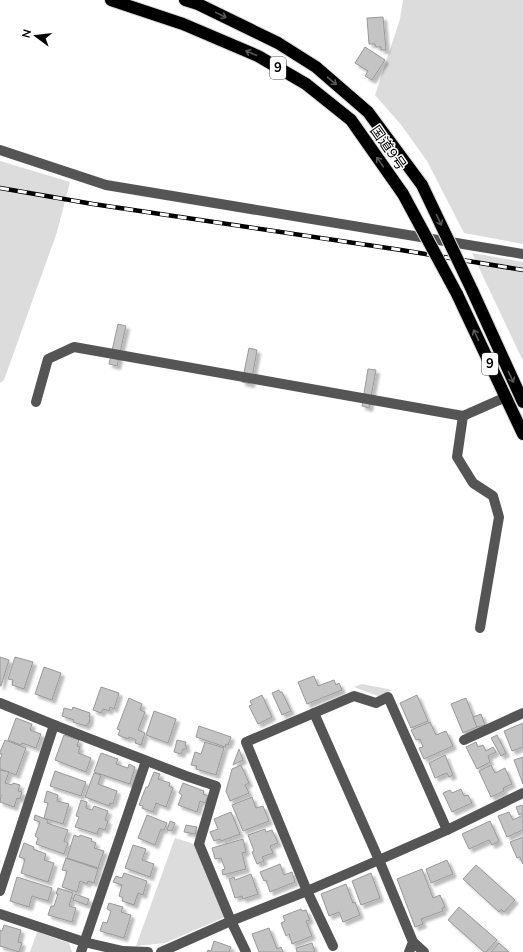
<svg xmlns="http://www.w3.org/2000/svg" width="523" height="952" font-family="'Nunito Sans','Noto Sans JP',sans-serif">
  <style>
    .green { fill: #dcdcdc }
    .building { fill: #c4c4c4; stroke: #999; filter: url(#shadow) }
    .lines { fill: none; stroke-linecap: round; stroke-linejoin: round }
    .highway-casing { stroke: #dbdbdb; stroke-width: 14 }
    .minor { stroke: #555; stroke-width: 10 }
    .highway { stroke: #000; stroke-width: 12 }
    .rail-casing { stroke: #000; stroke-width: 4.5 }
    .rail { stroke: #fff; stroke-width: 3; stroke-dasharray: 9; stroke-linecap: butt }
    .highway-bridge-casing { stroke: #dbdbdb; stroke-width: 14; stroke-linecap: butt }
    .highway-bridge { stroke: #000; stroke-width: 12 }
    .oneway { stroke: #595959 }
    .labels { text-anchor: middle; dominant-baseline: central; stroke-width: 3; stroke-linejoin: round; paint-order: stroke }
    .shield { fill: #fff; stroke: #4c4c4c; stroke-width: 1 }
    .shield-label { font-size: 13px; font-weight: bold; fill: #000 }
    .street-label { font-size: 14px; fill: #000; stroke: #fff }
  </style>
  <defs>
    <filter id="shadow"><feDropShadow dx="3.5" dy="3.5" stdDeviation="1" flood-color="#0004"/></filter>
  </defs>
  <rect width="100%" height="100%" fill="#fff"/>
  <g class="green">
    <polygon points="403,0 523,0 523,244 464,233 427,161 402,126 375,95 400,19"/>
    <polygon points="0,161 70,182 57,232 4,380 0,383"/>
    <polygon points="472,253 523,262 523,361"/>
    <polygon points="362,684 393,690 378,696 354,687"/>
    <polygon points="175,838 194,844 225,917 165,943 136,946"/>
    <polygon points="37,932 69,943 72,952 30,952"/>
  </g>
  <g class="building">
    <polygon points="383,17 386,50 381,50 381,47 376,47 375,44 369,44 367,18"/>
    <polygon points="365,47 385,60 372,80 365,76 368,71 355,63"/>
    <polygon points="118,324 126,326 117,366 109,364"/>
    <polygon points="249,348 257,350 251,384 242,382"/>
    <polygon points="368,369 376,370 369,408 362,406"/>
    <polygon points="0,657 9,660 1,686 0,686"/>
    <polygon points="15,657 33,662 24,689 12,685 13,680 8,679"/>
    <polygon points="44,667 61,673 52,700 35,694"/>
    <polygon points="314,676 318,686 334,680 336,685 339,683 342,690 307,704 298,682"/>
    <polygon points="101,687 119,693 114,709 110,707 109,711 103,709 101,713 93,710"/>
    <polygon points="279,690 280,692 282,692 291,711 282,715 272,693"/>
    <polygon points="262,695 272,717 258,724 249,706 252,705 250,701"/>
    <polygon points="417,695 428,721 411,728 400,703"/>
    <polygon points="129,698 142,704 140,710 145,712 138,730 145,733 141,745 135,743 136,740 129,737 128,739 118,735 120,730 117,729"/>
    <polygon points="466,698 477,727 463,733 451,704"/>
    <polygon points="73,707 90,713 89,717 90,717 89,723 87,724 86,726 73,722 74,720 62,716 64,708 72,710"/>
    <polygon points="154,711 176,719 168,743 146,735"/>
    <polygon points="481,714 485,725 477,727 473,717"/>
    <polygon points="16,718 32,724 30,730 41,734 36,748 22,743 21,745 8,740"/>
    <polygon points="430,722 436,735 446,731 453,746 424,759 419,748 423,747 420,739 416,740 411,730"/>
    <polygon points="523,723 523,747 512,751 504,731"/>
    <polygon points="199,726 231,737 228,745 226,744 225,747 196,737"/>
    <polygon points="64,735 79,740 77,746 80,747 78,753 91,758 86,772 55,760"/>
    <polygon points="497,735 506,753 501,756 491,738"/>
    <polygon points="5,740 26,748 16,775 0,769 0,760 2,754 0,754 0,752"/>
    <polygon points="177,740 186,742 185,746 187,747 186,749 183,749 181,754 174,752"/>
    <polygon points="205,742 224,748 216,775 196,769 197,766 191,765 195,752 201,754"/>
    <polygon points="476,742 478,747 483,745 486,751 493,747 496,752 488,756 490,762 477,769 466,747"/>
    <polygon points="239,749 243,760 233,765"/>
    <polygon points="101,753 118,759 116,764 128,768 129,764 135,767 130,784 94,772"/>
    <polygon points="445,755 453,775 449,777 447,773 435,778 429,763"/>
    <polygon points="523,757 523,784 514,760"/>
    <polygon points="241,765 249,783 245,785 249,793 230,801 226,791 232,769"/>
    <polygon points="491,765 495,773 505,768 512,784 503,788 504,791 491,797 479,771"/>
    <polygon points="0,770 9,772 5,783 12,785 13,783 20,785 18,791 22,792 20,799 17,798 14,807 0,802 1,795 0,795"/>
    <polygon points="55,771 86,782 81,796 50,786"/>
    <polygon points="154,772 160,774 158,779 170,783 169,786 173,788 166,807 156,803 153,812 142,808 143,806 139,805 146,787 148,787"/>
    <polygon points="94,773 101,775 98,784 117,791 113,804 110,803 109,806 85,797"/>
    <polygon points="183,783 204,791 203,794 208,796 205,803 200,801 197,812 178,805 182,795 179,793"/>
    <polygon points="461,789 464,796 468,795 472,803 452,812 443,793 450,790 452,793"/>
    <polygon points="47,791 58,795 57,801 69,804 63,824 44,818 48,803 44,802"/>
    <polygon points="252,797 256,808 263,806 269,821 243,831 232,805"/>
    <polygon points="81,800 87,802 86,808 92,810 94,806 108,811 105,820 108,821 105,830 99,828 97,834 75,827 79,817 76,816"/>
    <polygon points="522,805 523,807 523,813 519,815 516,807"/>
    <polygon points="231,812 240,834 221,841 220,839 214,841 210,832 218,829 214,819"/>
    <polygon points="509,812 513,820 523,815 523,830 507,837 498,816"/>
    <polygon points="35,815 48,820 47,823 68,830 64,841 68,843 64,854 36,844 38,838 35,836 40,822 34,820"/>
    <polygon points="147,815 167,823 164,830 161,829 155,845 138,838"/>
    <polygon points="170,821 175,823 172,831 167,830"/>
    <polygon points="490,821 499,841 492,845 489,840 469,849 462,834"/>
    <polygon points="186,825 197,827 195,834 184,832"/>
    <polygon points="265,829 266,832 272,830 278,843 270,846 273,853 262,857 264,861 257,864 252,852 254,851 248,835"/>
    <polygon points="74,835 79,837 80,835 92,839 91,841 96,843 94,848 104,851 98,868 67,858"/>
    <polygon points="523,837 523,864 520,857 517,858 510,842"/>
    <polygon points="243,839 246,852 242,853 246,869 223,875 222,870 225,869 221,858 215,859 212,848"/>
    <polygon points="24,843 34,847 33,849 46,854 44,860 54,863 48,882 21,873 25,859 19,857"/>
    <polygon points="133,845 146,849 142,860 154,864 150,877 125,868"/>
    <polygon points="66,858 98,869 94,883 88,881 87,884 80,881 77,892 62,887 67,871 62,870"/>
    <polygon points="447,860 453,874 431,883 426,869"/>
    <polygon points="280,864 284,875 292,872 295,882 270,892 266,880 264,881 260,872"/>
    <polygon points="476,865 515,900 504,912 501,909 499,912 463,879"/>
    <polygon points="422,869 433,898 440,895 445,907 442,908 443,911 421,919 423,924 415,927 397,879"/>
    <polygon points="124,873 147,881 143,895 138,893 134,905 122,901 123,898 119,896 122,885 113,882 116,876 122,878"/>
    <polygon points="371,873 380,898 361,905 352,881"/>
    <polygon points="251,874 258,894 243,899 242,896 235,898 229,879 234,877 235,880"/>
    <polygon points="17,877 52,888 48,901 32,896 29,907 10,901"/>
    <polygon points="346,884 353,903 355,902 360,915 343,922 339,912 329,916 321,894"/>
    <polygon points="58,888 73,893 69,906 76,908 72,922 48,915 51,906 54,906 58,894 56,894"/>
    <polygon points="75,894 89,899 87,905 73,900"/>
    <polygon points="109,903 123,907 121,912 131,915 124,938 100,931 103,922 107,923 111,911 107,909"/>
    <polygon points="459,907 497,940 486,952 484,952 448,920"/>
    <polygon points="301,909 302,911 306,910 310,920 306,921 312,936 292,944 289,934 286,936 281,923 285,921 283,916"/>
    <polygon points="4,925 21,930 18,942 22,943 19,952 0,946 0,930 2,931"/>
    <polygon points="269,928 277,949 281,947 283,952 259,952 252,934"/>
    <polygon points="214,941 231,947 229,952 207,952 208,950 211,951"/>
    <polygon points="312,943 315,952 297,952 296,948"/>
    <polygon points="499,943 509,952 491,952"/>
  </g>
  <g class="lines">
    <g class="highway-casing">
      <g id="highway">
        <polyline points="111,0 183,24 258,56 306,84 351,120 403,194"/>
        <polyline points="185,0 198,4 278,43 316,67 368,112 422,185"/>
        <polyline points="472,290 523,402"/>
        <polyline points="457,294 523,434"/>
      </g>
    </g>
    <g class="minor">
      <polyline points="0,150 106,185 523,254"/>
      <polyline points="36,402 48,359 74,347 463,416 506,397"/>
      <polyline points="463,416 457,457 473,483 493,496 499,517 480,628"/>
      <polyline points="0,703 54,725 186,776 216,786 199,844 231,921 246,952"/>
      <polyline points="314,713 379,860 413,942 409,952"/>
      <polyline points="464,740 523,713"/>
      <polyline points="0,891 54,725"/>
      <polyline points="0,914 84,942 123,951 148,952"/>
      <polyline points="413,942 424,952"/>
      <polyline points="333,946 307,891 246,742 354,696 376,703 388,697 447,830"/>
      <polyline points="81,952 146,761"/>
      <polyline points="161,952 231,921 307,891 379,860 447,830 523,793"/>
    </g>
    <use href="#highway" class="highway"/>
    <g class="rail-casing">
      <polyline id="rail" points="0,188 93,204 401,250 523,270"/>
    </g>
    <use href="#rail" class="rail"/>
    <g class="highway-bridge-casing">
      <g id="highway-bridge">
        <polyline points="422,185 472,290"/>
        <polyline points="403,194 457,294"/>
      </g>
    </g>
    <use href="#highway-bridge" class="highway-bridge"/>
  </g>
  <defs><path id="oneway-shaft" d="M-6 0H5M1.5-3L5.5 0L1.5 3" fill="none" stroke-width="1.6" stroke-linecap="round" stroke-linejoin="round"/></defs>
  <g class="oneway">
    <use href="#oneway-shaft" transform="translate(221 15) rotate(26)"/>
    <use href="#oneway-shaft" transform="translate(251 53) rotate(-157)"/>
    <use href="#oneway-shaft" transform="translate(332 81) rotate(40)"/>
    <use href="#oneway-shaft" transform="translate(380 162) rotate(-125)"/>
    <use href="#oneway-shaft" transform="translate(439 220) rotate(65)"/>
    <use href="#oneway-shaft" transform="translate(476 335) rotate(-115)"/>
    <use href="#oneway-shaft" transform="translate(511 377) rotate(65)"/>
  </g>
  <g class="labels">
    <g class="shield">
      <rect x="270" y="57" width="16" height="22" rx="3"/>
      <rect x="482" y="353" width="16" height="22" rx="3"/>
    </g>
    <g class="shield-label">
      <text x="278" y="68">9</text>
      <text x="490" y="364">9</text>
    </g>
    <g class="street-label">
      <text transform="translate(388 148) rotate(55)">国道9号</text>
    </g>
  </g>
  <g transform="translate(36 36) rotate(285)" stroke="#ffffff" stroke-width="3" paint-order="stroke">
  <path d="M0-3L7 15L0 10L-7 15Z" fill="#000000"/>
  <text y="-6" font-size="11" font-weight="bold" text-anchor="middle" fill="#000000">N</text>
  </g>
</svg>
